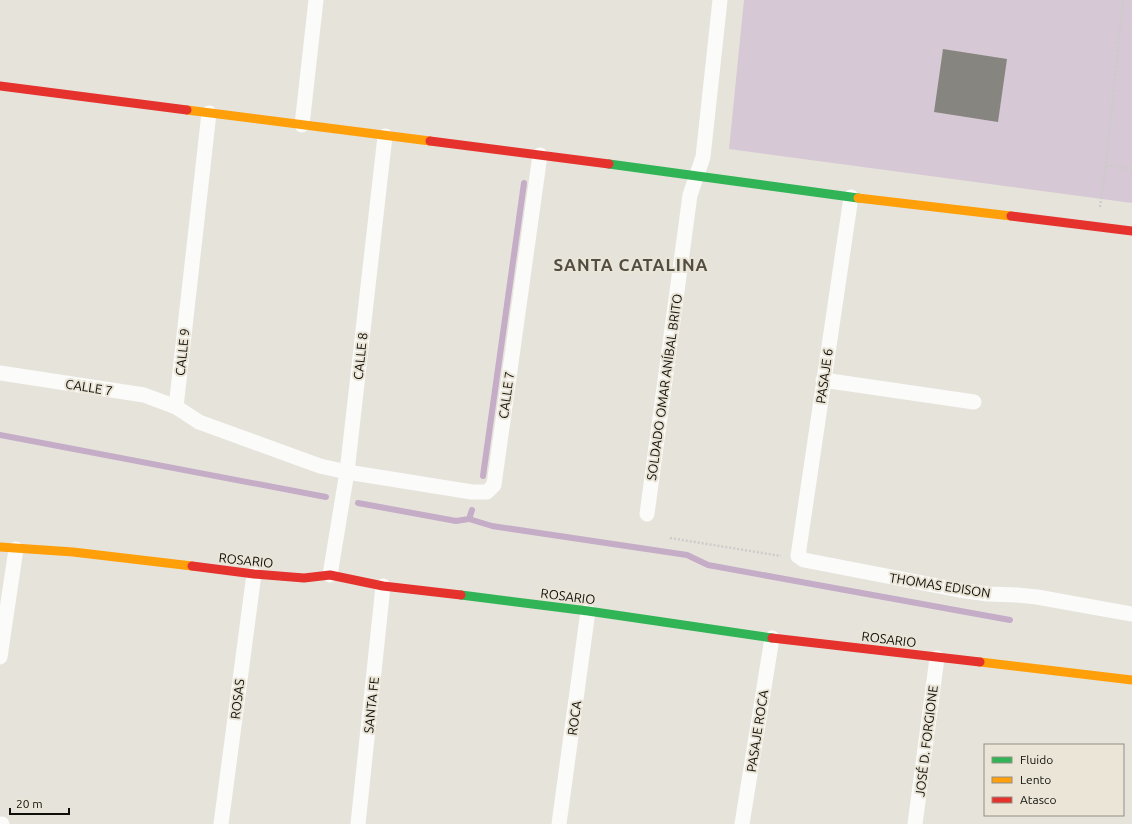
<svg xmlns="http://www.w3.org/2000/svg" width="1132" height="824" font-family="Ubuntu,sans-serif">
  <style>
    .green { fill: #d6c8d4 }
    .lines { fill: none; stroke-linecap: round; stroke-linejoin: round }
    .stream { stroke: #c5acc7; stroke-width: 6 }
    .building { fill: #87857f }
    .path { stroke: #ccccca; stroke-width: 2.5; stroke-dasharray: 2 2; stroke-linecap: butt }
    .street { stroke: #fbfbfa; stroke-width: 15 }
    .fast { stroke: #30b455; stroke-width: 9 }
    .slow { stroke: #ff9f0a; stroke-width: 9 }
    .jam { stroke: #e5322d; stroke-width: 9 }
    .labels { text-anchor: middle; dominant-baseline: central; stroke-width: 4; stroke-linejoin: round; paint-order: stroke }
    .street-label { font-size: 13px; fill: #100e09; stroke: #eae5d7 }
    .district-label { font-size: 17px; font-weight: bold; letter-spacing: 1px; fill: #524d42; stroke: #eae5d7 }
  </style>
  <rect width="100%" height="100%" fill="#e6e3db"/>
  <polygon class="green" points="744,0 1132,0 1132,203 729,149"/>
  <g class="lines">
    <g class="stream">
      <polyline points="0,435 326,497"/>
      <polyline points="483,476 524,183"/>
      <polyline points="358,503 456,521 469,519 472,510"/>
      <polyline points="469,519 492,526 687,555 708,565 1010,620"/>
    </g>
  </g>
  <polygon class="building" points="943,49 1007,59 998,122 934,112"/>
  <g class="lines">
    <g class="path">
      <polyline points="1106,165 1132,169"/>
      <polyline points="1100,207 1106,165 1123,0"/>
      <polyline points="670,538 781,556"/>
    </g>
    <g class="street">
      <polyline points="209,113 176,407 199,422 320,466 347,472 472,492 487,492 494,485 540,155"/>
      <polyline points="302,125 316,0"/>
      <polyline points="851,197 798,556 804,560 959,590 988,594 1017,595 1037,597 1132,614"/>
      <polyline points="0,373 144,395 176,407"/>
      <polyline points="823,380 974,402"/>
      <polyline points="647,514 690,195 703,157 720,0"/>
      <polyline points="330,575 347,472 385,136"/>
      <polyline points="0,657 16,549"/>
      <polyline points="0,824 2,824"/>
      <polyline points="221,824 254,574"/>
      <polyline points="358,824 383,586"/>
      <polyline points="559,824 588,611"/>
      <polyline points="742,824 772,638"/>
      <polyline points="915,824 937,658"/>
    </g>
    <g class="fast">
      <polyline points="609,164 858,198"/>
      <polyline points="461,595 588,611 772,638"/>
    </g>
    <g class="slow">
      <polyline points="187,110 430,141"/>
      <polyline points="858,198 1011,216"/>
      <polyline points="0,547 73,552 192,566"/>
      <polyline points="980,662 1132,680"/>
    </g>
    <g class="jam">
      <polyline points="0,86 187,110"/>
      <polyline points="430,141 609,164"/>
      <polyline points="1011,216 1132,231"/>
      <polyline points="192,566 254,574 304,578 330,575 383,586 461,595"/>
      <polyline points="772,638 980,662"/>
    </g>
  </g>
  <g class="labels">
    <g class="street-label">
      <text transform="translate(182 352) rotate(-84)">CALLE 9</text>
      <text transform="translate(360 356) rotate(-84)">CALLE 8</text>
      <text transform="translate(824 376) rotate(-82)">PASAJE 6</text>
      <text transform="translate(89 387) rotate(9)">CALLE 7</text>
      <text transform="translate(664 387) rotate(-82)">SOLDADO OMAR ANÍBAL BRITO</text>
      <text transform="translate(506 395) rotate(-82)">CALLE 7</text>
      <text transform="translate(246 560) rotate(6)">ROSARIO</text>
      <text transform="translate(940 585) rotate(9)">THOMAS EDISON</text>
      <text transform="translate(568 596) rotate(7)">ROSARIO</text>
      <text transform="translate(889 639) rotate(7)">ROSARIO</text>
      <text transform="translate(237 699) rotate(-83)">ROSAS</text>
      <text transform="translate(371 705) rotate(-84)">SANTA FE</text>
      <text transform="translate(574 718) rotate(-82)">ROCA</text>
      <text transform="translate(757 731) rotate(-81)">PASAJE ROCA</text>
      <text transform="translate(926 741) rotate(-83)">JOSÉ D. FORGIONE</text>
    </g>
    <g class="district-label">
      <text x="631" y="264">SANTA CATALINA</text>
    </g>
  </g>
  <rect x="984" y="744" width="140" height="72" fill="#eae5d7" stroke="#938f85"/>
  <rect x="992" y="757" width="20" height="6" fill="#30b455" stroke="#938f85"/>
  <text x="1020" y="764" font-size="12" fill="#100e09">Fluido</text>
  <rect x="992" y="777" width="20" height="6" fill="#ff9f0a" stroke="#938f85"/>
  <text x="1020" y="784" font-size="12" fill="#100e09">Lento</text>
  <rect x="992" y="797" width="20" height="6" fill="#e5322d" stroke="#938f85"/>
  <text x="1020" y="804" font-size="12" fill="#100e09">Atasco</text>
  <path d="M10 808v6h59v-6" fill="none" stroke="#100e09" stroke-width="2"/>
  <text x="16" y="808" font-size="12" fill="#100e09" stroke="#eae5d7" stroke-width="3" paint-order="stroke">20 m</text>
</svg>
